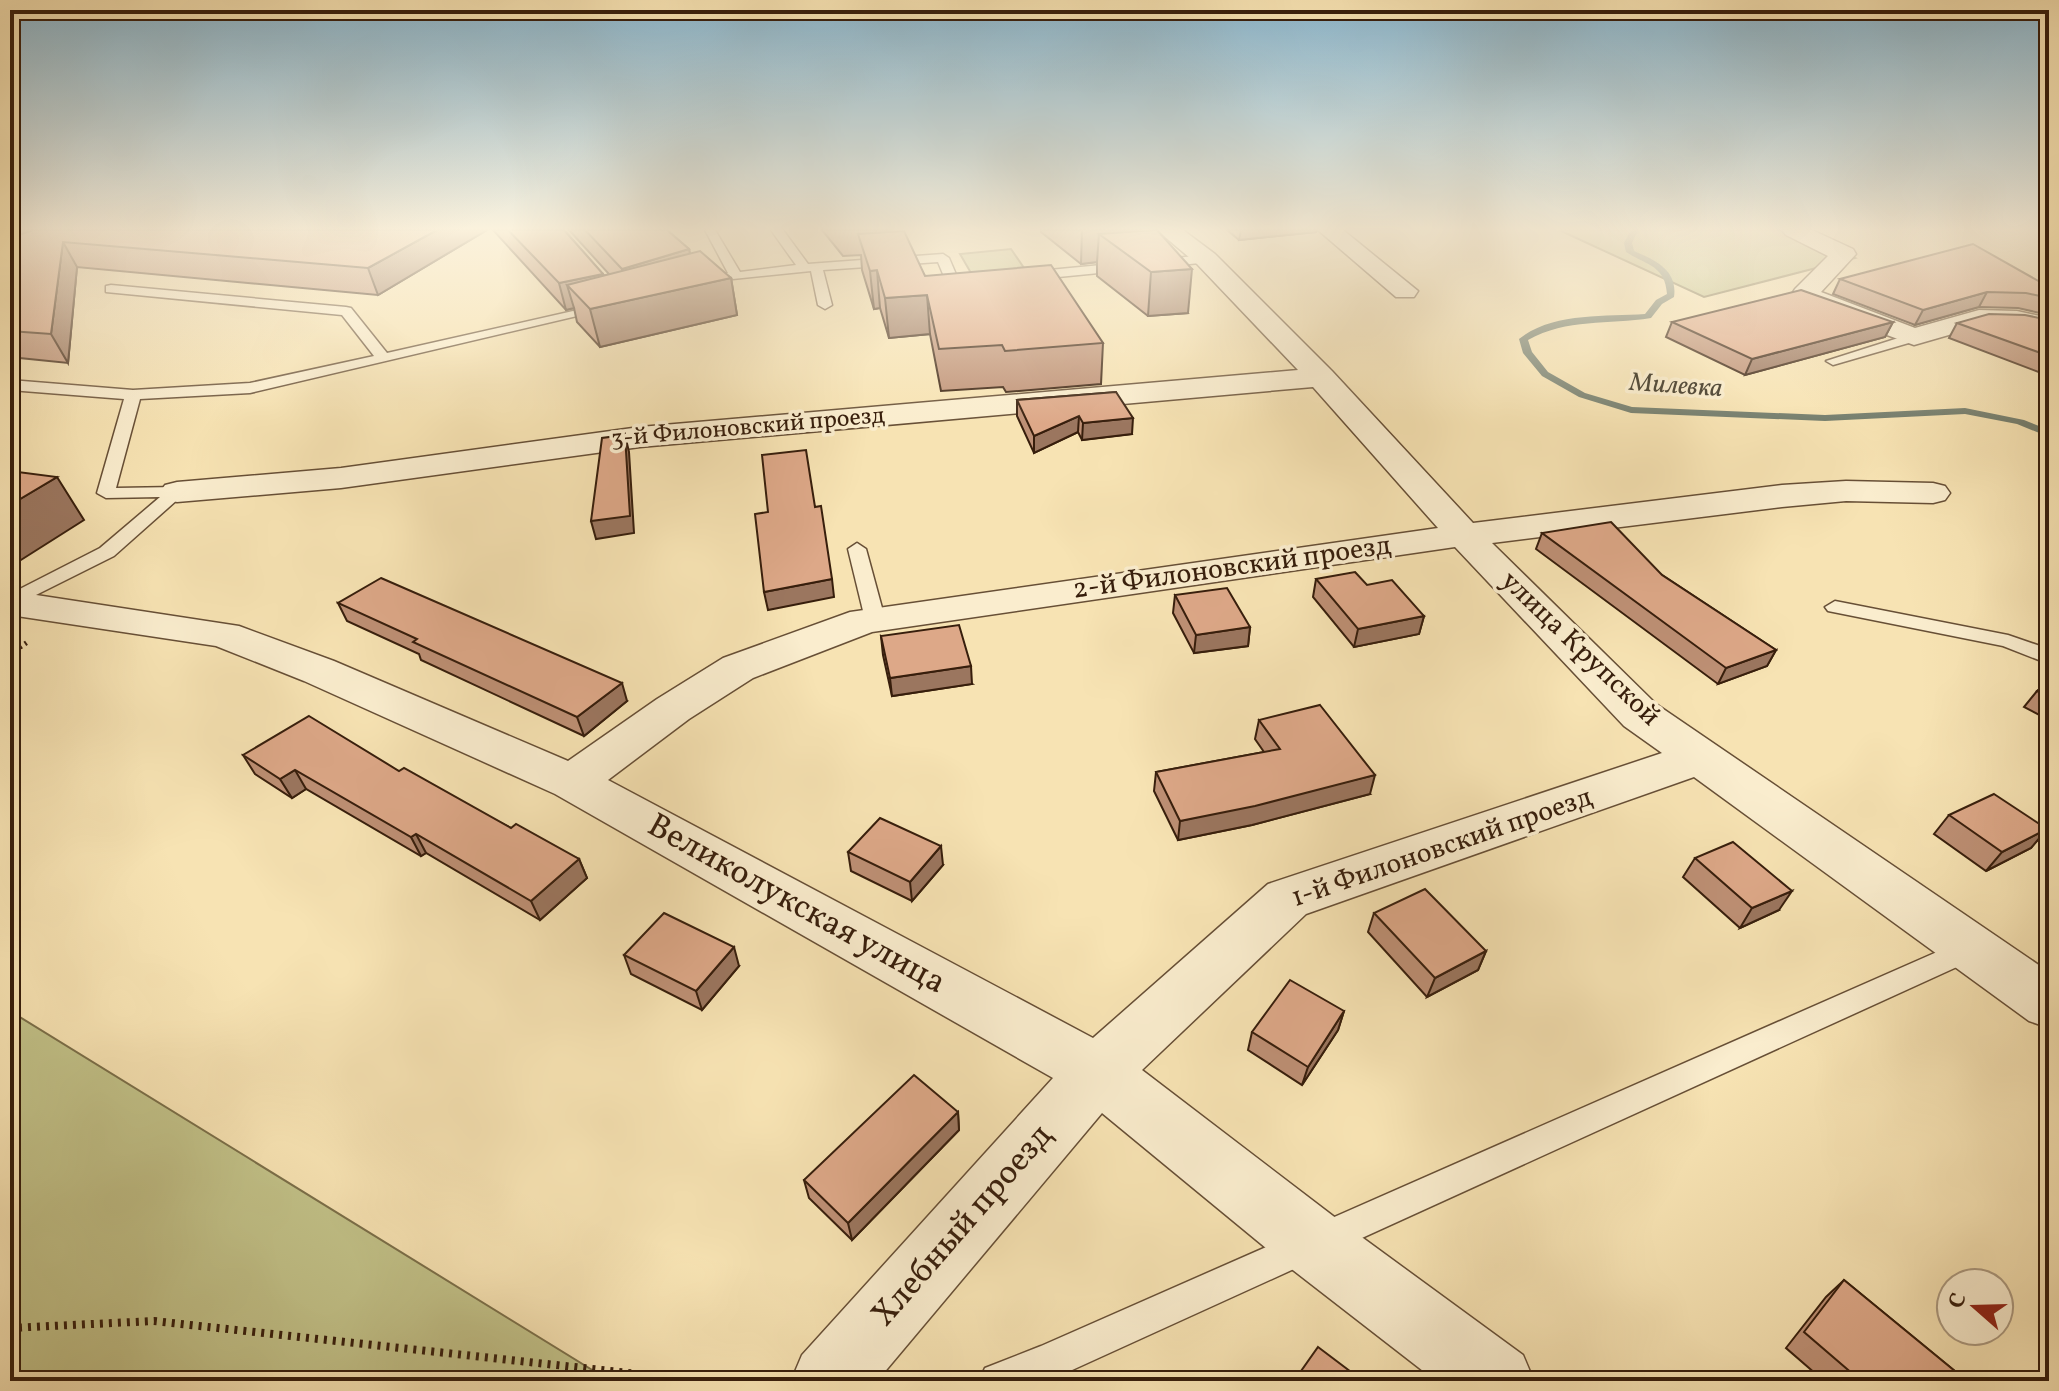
<svg xmlns="http://www.w3.org/2000/svg" width="2059" height="1391" font-family="Vollkorn,serif">
  <style>
    .green { fill: #c2c289; stroke: #7c704a; stroke-width: 2 }
    .lines { fill: none; stroke-linecap: round; stroke-linejoin: round }
    .stream { fill: #747e6e; fill-rule: evenodd }
    .lane-casing { stroke: #674f36; stroke-width: 3 }
    .street-casing { stroke: #674f36; stroke-width: 3 }
    .path-far1 { stroke: #371e0c; stroke-width: 5; stroke-dasharray: 2 4; stroke-linecap: butt }
    .path { stroke: #371e0c; stroke-width: 8; stroke-dasharray: 3 6; stroke-linecap: butt }
    .lane { fill: #faedce; fill-rule: evenodd }
    .street { fill: #faedce; fill-rule: evenodd }
    .wall { fill: #be9075; stroke: #371e0c; stroke-width: 2 }
    .shaded-wall { fill: #9b765f; stroke: #371e0c; stroke-width: 2 }
    .building { fill: #dda888; stroke: #371e0c; stroke-width: 2 }
    .labels { text-anchor: middle; dominant-baseline: central; stroke-width: 7; stroke-linejoin: round; paint-order: stroke }
    .far-street-label { font-size: 24px; fill: #371e0c; stroke: #faedce }
    .far-water-label { font-size: 26px; font-style: italic; fill: #564e3d; stroke: #faedce }
    .street-label { font-size: 28px; fill: #371e0c; stroke: #faedce }
    .near-street-label { font-size: 34px; fill: #371e0c; stroke: #faedce }
  </style>
  <rect width="100%" height="100%" fill="#f7e3b3"/>
  <filter id="stains"><feTurbulence type="fractalNoise" baseFrequency=".0025" numOctaves="4"/><feColorMatrix values="0 0 0 0 .2 0 0 0 0 .09 0 0 0 0 .02 0 0 0 .5 -.17"/></filter>
  <radialGradient id="worn" r=".72"><stop offset=".6" stop-color="#630" stop-opacity="0"/><stop offset="1" stop-color="#630" stop-opacity=".3"/></radialGradient>
  <g class="green">
    <polygon points="1559,230 1796,230 1855,258 1704,297"/>
    <polygon points="1011,249 1024,268 971,273 960,254"/>
    <polygon points="10,1011 610,1381 10,1381"/>
  </g>
  <g class="lines">
    <path class="stream" d="M1631,230H1638L1632,243L1634,251C1655,260 1678,270 1674,297L1662,304L1651,318C1608,325 1567,318 1528,340L1532,352L1548,372L1585,393L1632,407L1825,415L1965,408L2024,420L2049,430V437L2017,424L1965,414L1825,421L1631,413L1579,397L1542,376L1523,353L1519,339C1553,312 1604,317 1645,314L1656,300L1667,294C1665,265 1646,265 1626,252L1624,243Z"/>
    <g class="lane-casing">
      <g id="lane">
        <polygon points="705,230 715,230 740,272 796,265 771,230 783,230 808,264 943,254 949,258 958,279 970,278 976,282 970,286 948,286 938,262 823,270 832,305 825,309 818,305 811,271 694,283 694,277 728,273"/>
        <polygon points="1206,255 1212,259 1210,262 1028,280 1022,276 1028,272"/>
        <polygon points="111,285 346,307 351,308 387,353 604,304 611,308 250,393 140,399 116,488 177,487 186,492 114,556 10,608 10,594 100,548 160,497 106,498 97,493 124,399 10,390 10,380 133,390 250,383 374,356 342,315 106,292 106,286"/>
        <polygon points="1914,333 1921,337 1919,340 1833,365 1826,361"/>
        <polygon points="857,543 866,549 885,619 882,623 875,625 865,619 848,549"/>
        <polygon points="1835,601 2008,635 2049,649 2049,664 2003,646 1828,611 1825,607"/>
        <polygon points="1971,937 1981,940 1985,948 1981,956 1059,1376 1047,1381 979,1381 985,1368 1041,1346"/>
      </g>
    </g>
    <g class="street-casing">
      <g id="street">
        <path d="M1157,230H1183L1215,254L1332,371L1473,523L1782,485L1846,481L1933,483L1945,486L1950,493L1945,500L1933,503L1846,501L1782,507L1492,543L1656,704L2049,972V1028L2029,1021L1694,777L1306,914L1142,1070L1337,1219L1523,1355L1534,1381H1436L1289,1267L1102,1113L877,1381H791L802,1355L1053,1078L555,794L304,681L216,646L10,615V591L239,626L334,661L568,761L657,699L723,658L850,612L1438,528L1313,387L640,447L341,488L177,502L165,499L160,492L165,485L177,482L341,468L640,427L1298,370L1197,264ZM1455,547L1624,726L1662,753L1268,884L1093,1038L608,780L689,719L753,678L872,632Z"/>
        <polygon points="1318,230 1343,230 1418,291 1414,297 1396,297"/>
        <polygon points="1782,230 1812,230 1853,249 1856,254 1821,292 1915,328 1979,310 2017,311 2049,318 2049,334 2017,327 1980,326 1914,345 1795,301 1791,295 1795,289 1828,256 1786,235"/>
      </g>
    </g>
    <polyline class="path-far1" points="10,654 29,641"/>
    <polyline class="path" points="10,1328 154,1321 702,1381"/>
    <use href="#lane" class="lane"/>
    <use href="#street" class="street"/>
  </g>
  <g class="wall">
    <polygon points="10,230 487,230 378,295 77,267 68,363 10,357"/>
    <polygon points="493,230 564,230 603,274 604,276 609,274 569,230 667,230 689,249 690,254 731,278 737,315 600,347 577,322 574,308 566,310"/>
    <polygon points="822,230 893,230 925,276 1103,343 1101,384 1006,392 1003,387 941,391 930,334 889,338 880,308 874,309 862,270 861,255 843,256"/>
    <polygon points="1041,230 1142,230 1188,313 1148,316 1097,276 1097,262 1081,264 1041,232"/>
    <polygon points="1227,230 1317,230 1316,232 1239,240"/>
    <polygon points="1840,279 2049,287 2049,315 2018,308 1979,307 1915,325 1833,294"/>
    <polygon points="2049,320 2049,376 1949,338 1957,323"/>
    <polygon points="1672,322 1893,322 1885,337 1745,375 1666,337"/>
    <polygon points="1116,392 1132,434 1082,440 1078,432 1034,453 1017,416 1017,400"/>
    <polygon points="1542,533 1662,575 1776,650 1767,666 1718,684 1536,549"/>
    <polygon points="1316,579 1367,585 1424,616 1419,634 1354,647 1313,597"/>
    <polygon points="1175,595 1250,627 1248,646 1194,653 1173,613"/>
    <polygon points="338,603 627,701 584,736 421,660 419,654 347,621"/>
    <polygon points="881,636 972,684 892,696 883,655"/>
    <polygon points="2049,682 2049,720 2024,707 2037,691"/>
    <polygon points="1259,720 1370,794 1252,825 1178,840 1154,791 1156,772 1264,752 1255,739"/>
    <polygon points="243,755 399,771 511,828 579,859 587,878 540,920 426,853 421,856 306,789 292,798 255,774"/>
    <polygon points="1949,815 2047,829 2031,848 1986,871 1934,834"/>
    <polygon points="848,852 943,865 912,901 851,871"/>
    <polygon points="1695,858 1779,910 1740,928 1683,877"/>
    <polygon points="1374,913 1486,951 1478,970 1427,997 1368,932"/>
    <polygon points="624,955 739,966 702,1010 631,974"/>
    <polygon points="1344,1011 1338,1030 1302,1085 1248,1050 1252,1032"/>
    <polygon points="958,1112 959,1130 852,1240 809,1198 804,1180"/>
    <polygon points="1844,1280 1967,1381 1824,1381 1786,1348 1826,1297"/>
  </g>
  <g class="shaded-wall">
    <polygon points="10,230 56,230 10,247"/>
    <polygon points="437,230 487,230 378,295 368,268"/>
    <polygon points="1082,230 1142,230 1140,258 1099,234 1097,262 1081,264"/>
    <polygon points="1241,230 1317,230 1316,232 1239,240"/>
    <polygon points="63,242 77,267 68,363 51,334"/>
    <polygon points="689,249 694,275 628,296 622,269"/>
    <polygon points="1192,269 1188,313 1148,316 1151,272"/>
    <polygon points="877,270 880,308 874,309 870,271"/>
    <polygon points="603,274 609,300 567,285 574,308 566,310 559,283"/>
    <polygon points="731,278 737,315 600,347 590,309"/>
    <polygon points="1987,292 1979,307 1915,325 1923,310"/>
    <polygon points="927,295 930,334 889,338 885,298"/>
    <polygon points="1893,322 1885,337 1745,375 1752,359"/>
    <polygon points="1079,416 1078,432 1034,453 1034,436"/>
    <polygon points="1133,418 1132,434 1082,440 1083,423"/>
    <polygon points="625,435 629,452 634,533 596,539 591,521"/>
    <polygon points="57,477 84,520 13,565 10,561 10,505"/>
    <polygon points="832,579 834,597 768,610 764,592"/>
    <polygon points="1424,616 1419,634 1354,647 1358,629"/>
    <polygon points="1250,627 1248,646 1194,653 1196,635"/>
    <polygon points="1776,650 1767,666 1718,684 1726,668"/>
    <polygon points="971,666 972,684 892,696 890,678"/>
    <polygon points="622,683 627,701 584,736 577,717"/>
    <polygon points="295,770 306,789 292,798 280,779"/>
    <polygon points="1375,775 1370,794 1252,825 1178,840 1180,821"/>
    <polygon points="2047,829 2031,848 1986,871 2002,852"/>
    <polygon points="416,834 426,853 421,856 411,837"/>
    <polygon points="941,846 943,865 912,901 910,882"/>
    <polygon points="579,859 587,878 540,920 531,901"/>
    <polygon points="1792,891 1779,910 1740,928 1752,908"/>
    <polygon points="734,947 739,966 702,1010 696,991"/>
    <polygon points="1486,951 1478,970 1427,997 1435,978"/>
    <polygon points="1344,1011 1338,1030 1302,1085 1308,1067"/>
    <polygon points="958,1112 959,1130 852,1240 848,1223"/>
  </g>
  <g class="building">
    <polygon points="33,230 437,230 368,268 63,242 51,334 10,331 10,238"/>
    <polygon points="508,230 564,230 603,274 559,283"/>
    <polygon points="585,230 667,230 689,249 622,269"/>
    <polygon points="1155,230 1157,230 1192,269 1151,272 1099,234"/>
    <polygon points="904,231 925,276 1051,265 1103,343 1005,351 1002,345 939,349 927,295 885,298 877,270 870,271 858,234"/>
    <polygon points="1973,244 2049,287 2049,298 2026,293 1987,292 1923,310 1840,279"/>
    <polygon points="700,251 731,278 590,309 567,285"/>
    <polygon points="1801,290 1893,322 1752,359 1672,322"/>
    <polygon points="1989,314 2025,315 2049,320 2049,356 1957,323"/>
    <polygon points="1116,392 1133,418 1083,423 1079,416 1034,436 1017,400"/>
    <polygon points="625,435 630,516 591,521 602,438"/>
    <polygon points="806,450 815,507 821,506 832,579 764,592 755,514 768,512 762,455"/>
    <polygon points="10,471 57,477 10,505"/>
    <polygon points="1611,522 1662,575 1776,650 1726,668 1542,533"/>
    <polygon points="1355,572 1367,585 1392,580 1424,616 1358,629 1316,579"/>
    <polygon points="381,578 622,683 577,717 413,642 417,639 338,603"/>
    <polygon points="1227,588 1250,627 1196,635 1175,595"/>
    <polygon points="959,625 971,666 890,678 881,636"/>
    <polygon points="2049,682 2049,697 2037,691"/>
    <polygon points="1320,705 1375,775 1255,806 1180,821 1156,772 1280,749 1259,720"/>
    <polygon points="309,716 399,771 404,768 511,828 516,824 579,859 531,901 416,834 411,837 295,770 280,779 243,755"/>
    <polygon points="1994,794 2047,829 2002,852 1949,815"/>
    <polygon points="880,818 941,846 910,882 848,852"/>
    <polygon points="1733,842 1792,891 1752,908 1695,858"/>
    <polygon points="1425,889 1486,951 1435,978 1374,913"/>
    <polygon points="664,913 734,947 696,991 624,955"/>
    <polygon points="1290,980 1344,1011 1308,1067 1252,1032"/>
    <polygon points="914,1075 958,1112 848,1223 804,1180"/>
    <polygon points="1844,1280 1967,1381 1861,1381 1804,1332"/>
    <polygon points="1318,1347 1363,1381 1294,1381"/>
  </g>
  <linearGradient id="sky" x2="0" y2="1"><stop stop-color="#8ab8d1"/><stop offset="0.54" stop-color="#fbf2dd"/><stop offset="1" stop-color="#fbf2dd" stop-opacity="0"/></linearGradient>
  <rect width="2059" height="424" fill="url(#sky)"/>
  <g class="labels">
    <g class="far-street-label">
      <text transform="translate(748 428) rotate(-5)">3-й Филоновский проезд</text>
    </g>
    <g class="far-water-label">
      <text transform="translate(1676 386) rotate(4)">Милевка</text>
    </g>
    <g class="street-label">
      <text transform="translate(1232 568) rotate(-8)">2-й Филоновский проезд</text>
      <text transform="translate(1580 649) rotate(44)">улица Крупской</text>
      <text transform="translate(1442 848) rotate(-19)">1-й Филоновский проезд</text>
    </g>
    <g class="near-street-label">
      <text transform="translate(796 905) rotate(29)">Великолукская улица</text>
      <text transform="translate(963 1226) rotate(-49)">Хлебный проезд</text>
    </g>
  </g>
  <rect width="2059" height="1391" fill="none" stroke="#f7e3b3" stroke-width="40"/>
  <rect x="12" y="12" width="2035" height="1367" fill="none" stroke="#371e0c" stroke-width="4"/>
  <rect x="20" y="20" width="2019" height="1351" fill="none" stroke="#371e0c" stroke-width="2"/>
  <g transform="translate(1975 1307) rotate(290)"><circle r="38" fill="#faedce" stroke="#ac9a80" stroke-width="2"/>
  <path d="M0-6L14 30L0 20L-14 30Z" fill="#8f2418"/>
  <text y="-12" font-size="22" font-weight="bold" text-anchor="middle" fill="#371e0c">С</text>
  </g>
  <rect width="100%" height="100%" filter="url(#stains)"/>
  <rect width="100%" height="100%" fill="url(#worn)"/>
</svg>
